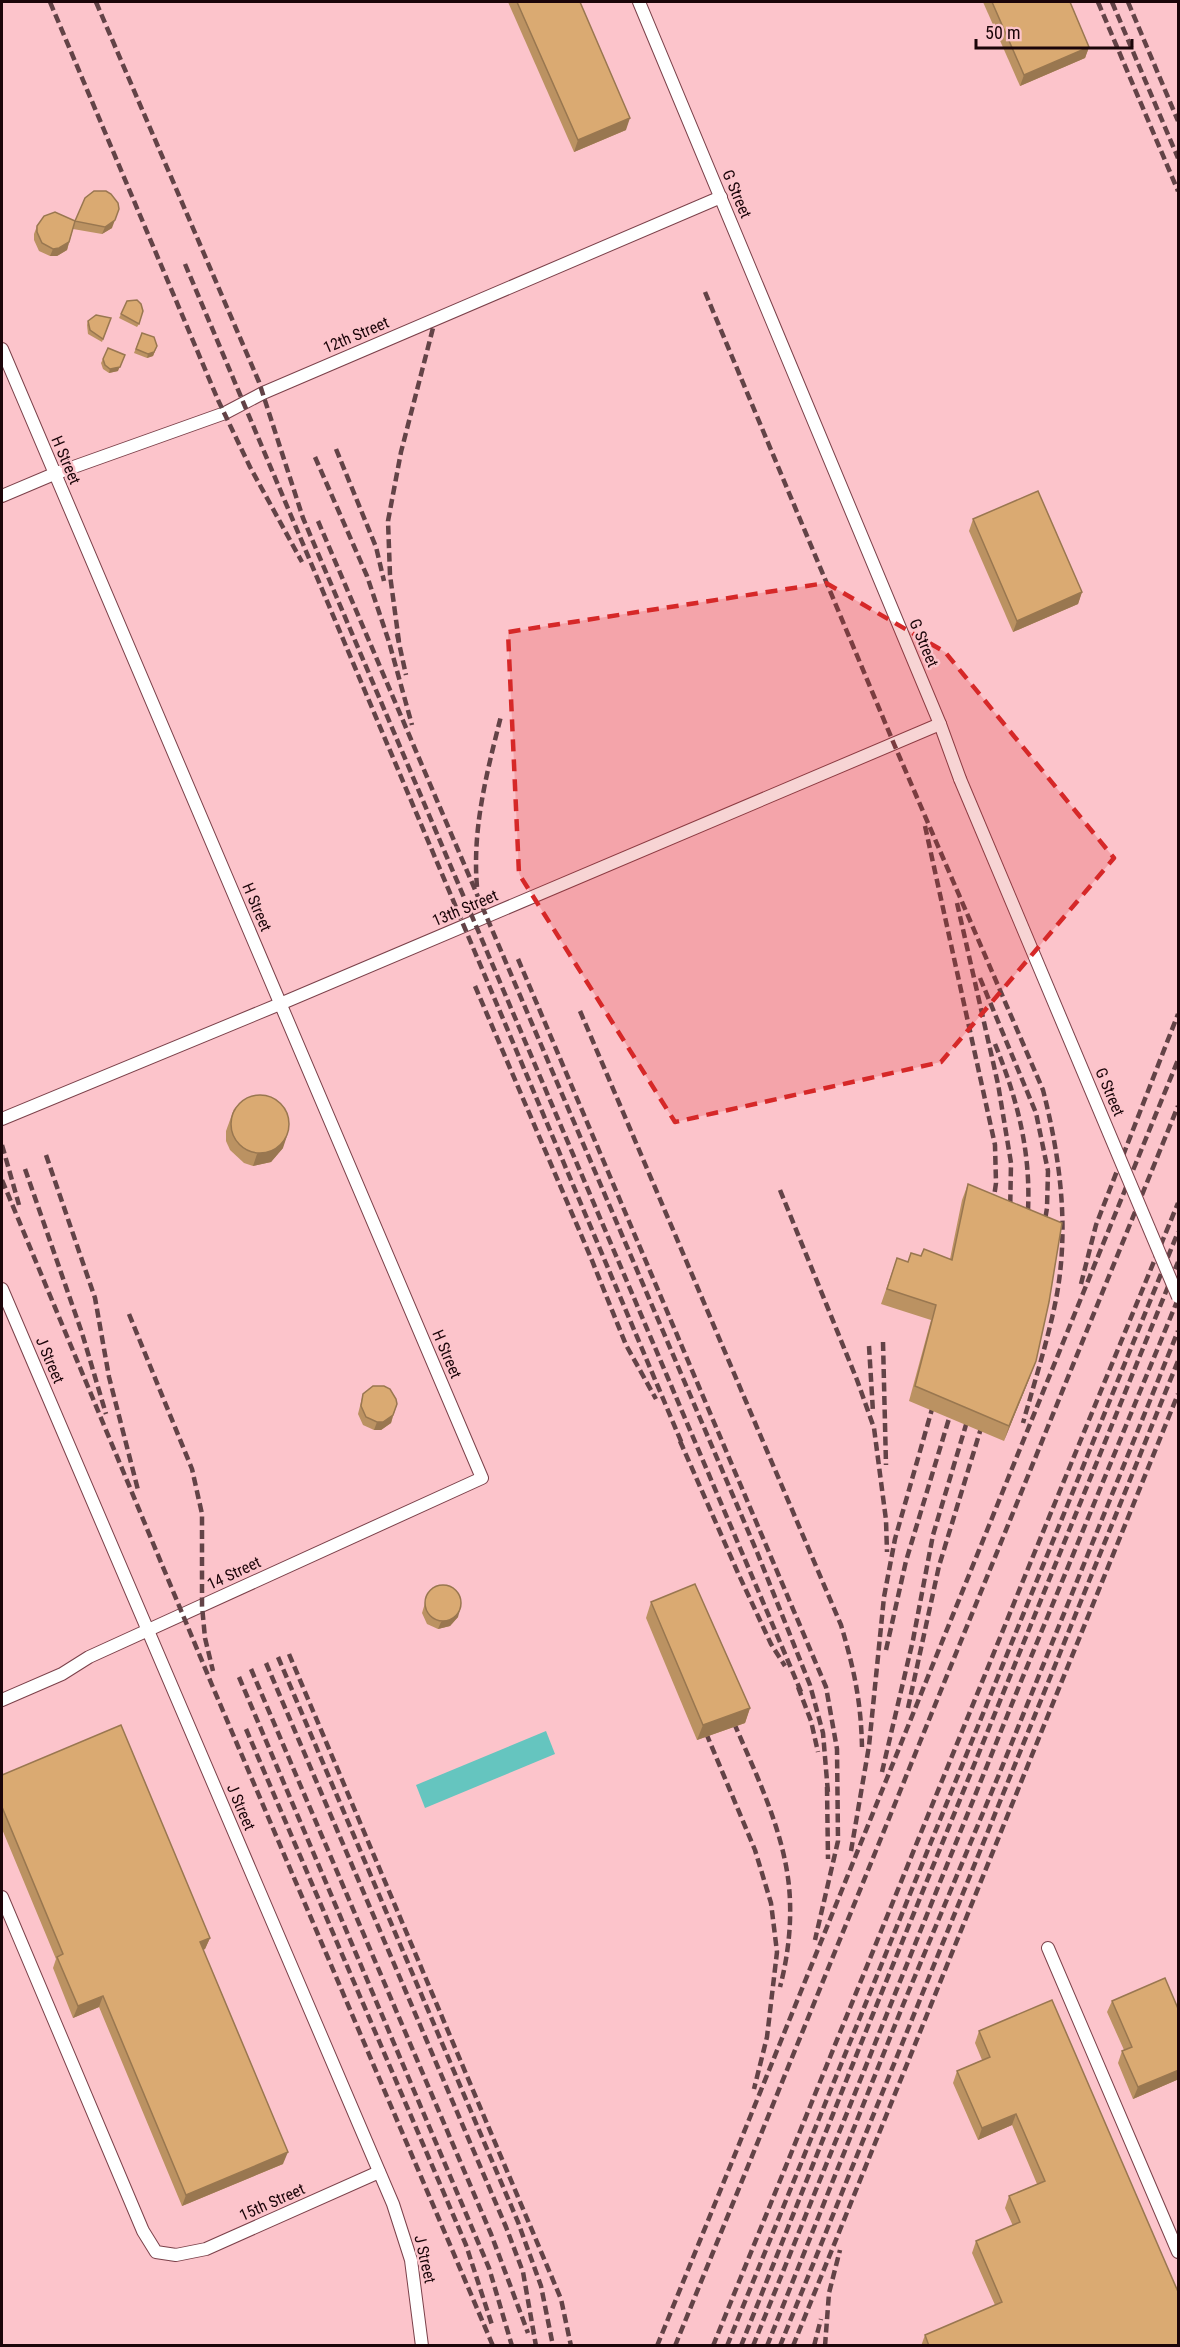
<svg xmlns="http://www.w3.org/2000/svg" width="1180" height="2347" font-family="'Roboto Condensed',sans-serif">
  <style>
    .water { fill: #65c5bf }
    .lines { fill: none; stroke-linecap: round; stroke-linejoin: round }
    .lane-casing { stroke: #7b414a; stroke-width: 14 }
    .lane { stroke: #fff; stroke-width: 12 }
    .rail { stroke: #634347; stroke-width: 4.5; stroke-dasharray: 9 4.5; stroke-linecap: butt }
    .lane-bridge-casing { stroke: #7b414a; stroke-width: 14; stroke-linecap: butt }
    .lane-bridge { stroke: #fff; stroke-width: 12 }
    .wall { fill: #bb9262 }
    .shaded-wall { fill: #997750 }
    .building { fill: #daaa72; stroke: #997750; stroke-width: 1.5 }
    .marked { fill: #d62828; fill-opacity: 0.2; stroke: #d62828; stroke-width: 4.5; stroke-dasharray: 12 8; stroke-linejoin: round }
    .labels { text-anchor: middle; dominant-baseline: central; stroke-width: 5; stroke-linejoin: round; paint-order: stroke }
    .street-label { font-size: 16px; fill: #1b0509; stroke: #fcc4cb }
  </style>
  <rect width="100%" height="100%" fill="#fcc4cb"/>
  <polygon class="water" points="546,1731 555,1754 425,1808 416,1785"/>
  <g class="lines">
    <g class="lane-casing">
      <g id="lane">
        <polyline points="639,2 940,724 960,779"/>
        <polyline points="2,349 482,1478 89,1657 62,1674 2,1700"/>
        <polyline points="2,496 54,474 225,413 263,393 721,197"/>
        <polyline points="2,1119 280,1004 940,724"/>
        <polyline points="2,1289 393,2204 411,2260 422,2346"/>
        <polyline points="2,1897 143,2231 156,2252 176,2255 206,2249 379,2172"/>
        <polyline points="1048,1948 1178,2252"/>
      </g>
    </g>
    <use href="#lane" class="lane"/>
    <g class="rail">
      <polyline points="50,2 218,400 250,467 302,562"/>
      <polyline points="96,2 259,382 303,518 802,1694"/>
      <polyline points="1098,2 1178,191"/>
      <polyline points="1112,2 1178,158"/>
      <polyline points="1128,2 1178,121"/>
      <polyline points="185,264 683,1446"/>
      <path d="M705,292L894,744L1043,1090C1060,1157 1069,1225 1057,1294C1049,1337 1035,1380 1023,1423"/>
      <polyline points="336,449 376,547 384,581"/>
      <polyline points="315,457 367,576 389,642 412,725"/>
      <polyline points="318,521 757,1552 810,1685 823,1733 828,1793"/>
      <polyline points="397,634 406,675"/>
      <polyline points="399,642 390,575 388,521 401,452 433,328"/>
      <polyline points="925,826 995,1145 996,1183 992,1211"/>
      <path d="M477,887C472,828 487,772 501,716"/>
      <polyline points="957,903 998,1084 1011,1163 1010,1218"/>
      <polyline points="518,959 826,1687 837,1749 838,1841 815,1940"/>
      <polyline points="980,978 1036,1113 1048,1171 1047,1208 1043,1232"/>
      <polyline points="475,986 591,1258 626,1345 656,1399"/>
      <path d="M580,1011L841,1625C854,1669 861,1701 862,1747"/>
      <path d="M995,1044C1019,1103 1033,1160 1027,1224"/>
      <polyline points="2,1145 19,1205"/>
      <polyline points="46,1155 95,1298 109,1377 138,1490"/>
      <polyline points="25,1169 82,1333 106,1414"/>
      <polyline points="2,1180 212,1685 493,2346"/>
      <polyline points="780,1190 857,1380 874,1428 886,1520 887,1552"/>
      <polyline points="1081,1284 1096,1225 1178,1014"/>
      <polyline points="129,1314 192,1469 202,1514 202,1606 205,1638 213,1671"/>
      <polyline points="883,1342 886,1465"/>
      <polyline points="869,1346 873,1412"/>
      <polyline points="680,1441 738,1573 771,1644 785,1666"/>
      <polyline points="886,1650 906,1561 954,1402"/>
      <polyline points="289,1654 561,2299 571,2346"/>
      <polyline points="278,1657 518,2222 541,2286 553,2346"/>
      <polyline points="266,1663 506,2227 523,2272 536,2346"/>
      <polyline points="251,1669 491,2234 528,2333"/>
      <polyline points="239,1677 489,2268 512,2346"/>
      <polyline points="798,1687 811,1721 818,1752"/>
      <polyline points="908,1708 939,1566 985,1415"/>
      <path d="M729,1711C751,1764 780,1820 788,1878C793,1914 789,1953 780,1987"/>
      <polyline points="701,1721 755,1850 771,1903 777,1952 767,2037 754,2089"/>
      <polyline points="246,1729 466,2245 492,2325"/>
      <polyline points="882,1772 913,1640 933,1535 971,1408"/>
      <polyline points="827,1787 828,1859"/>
      <polyline points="851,1851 869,1746 884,1597 895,1539 936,1395"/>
      <path d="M657,2346C832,1917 1003,1488 1178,1060"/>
      <polyline points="675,2346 1178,1106"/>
      <polyline points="713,2346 1027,1571 1178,1203"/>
      <polyline points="727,2346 1178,1232"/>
      <polyline points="741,2346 860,2046 1178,1262"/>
      <polyline points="753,2346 1022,1679 1178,1299"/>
      <polyline points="767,2346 903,2005 1000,1772 1178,1331"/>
      <polyline points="780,2346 1178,1361"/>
      <polyline points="793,2346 1178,1394"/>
      <polyline points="814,2346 821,2319"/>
      <polyline points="825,2346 829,2293 840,2250"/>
    </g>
    <g class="lane-bridge-casing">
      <polyline id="lane-bridge" points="960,779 1178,1297"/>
    </g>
    <use href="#lane-bridge" class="lane-bridge"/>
  </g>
  <g class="wall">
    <polygon points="508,2 580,2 626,130 574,152"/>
    <polygon points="983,2 1070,2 1089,47 1085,58 1020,86"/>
    <polygon points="75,221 112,228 102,234 73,229 67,250 57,256 50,256 39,251 34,240 34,234 37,226"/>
    <polygon points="121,314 139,324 137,327 119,318"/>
    <polygon points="111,318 102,342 88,334 87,325 88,321"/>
    <polygon points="142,333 157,346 153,356 147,358 134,353"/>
    <polygon points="103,359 118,371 109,373 103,369 101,363"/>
    <polygon points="973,519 1082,592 1078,604 1013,632 969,531"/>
    <polygon points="234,1109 283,1148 271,1162 253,1166 244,1163 230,1150 226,1141 226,1131"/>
    <polygon points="968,1184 1030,1377 1004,1441 909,1401 931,1320 881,1304 897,1258 908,1262 921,1256 950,1259 962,1200"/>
    <polygon points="363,1394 397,1404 391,1423 381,1430 374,1430 363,1425 358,1414"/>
    <polygon points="428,1593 458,1617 450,1626 438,1629 427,1624 422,1613"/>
    <polygon points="651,1602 750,1708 745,1723 697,1740 646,1618"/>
    <polygon points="2,1775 210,1938 205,1949 203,1950 283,2164 182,2206 99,2007 73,2018 53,1968 56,1959 2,1829"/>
    <polygon points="1112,2001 1179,2011 1179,2079 1133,2099 1118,2063 1122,2051 1124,2050 1107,2012"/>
    <polygon points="979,2031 1179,2346 921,2346 925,2335 995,2305 972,2253 976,2241 1013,2226 1005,2208 1009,2196 1037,2184 1012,2125 978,2140 953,2083 957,2071 982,2060 975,2043"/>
  </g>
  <g class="shaded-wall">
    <polygon points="1089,47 1085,58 1020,86 1024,75"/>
    <polygon points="630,118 626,130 574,152 578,140"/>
    <polygon points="115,220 112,228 102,234 105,227"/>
    <polygon points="69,242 67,250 57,256 50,256 53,249"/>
    <polygon points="157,346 153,356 147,358 148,354"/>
    <polygon points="125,355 118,371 109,373 110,369"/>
    <polygon points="1082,592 1078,604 1013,632 1017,621"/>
    <polygon points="287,1136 283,1148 271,1162 253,1166 257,1154"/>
    <polygon points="1036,1361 1030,1377 1004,1441 1009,1426"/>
    <polygon points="393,1415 391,1423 381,1430 374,1430 377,1422"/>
    <polygon points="460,1610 458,1617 450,1626 438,1629 441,1622"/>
    <polygon points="750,1708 745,1723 697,1740 703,1725"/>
    <polygon points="210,1938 205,1949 195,1954 200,1942"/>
    <polygon points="103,1996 99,2007 73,2018 78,2006"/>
    <polygon points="1179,2070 1179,2079 1133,2099 1138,2087"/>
    <polygon points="1016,2114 1012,2125 978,2140 982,2128"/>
    <polygon points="288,2152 283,2164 182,2206 186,2195"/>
  </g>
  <g class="building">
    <polygon points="517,2 580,2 630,118 578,140"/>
    <polygon points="992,2 1070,2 1089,47 1024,75"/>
    <polygon points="94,191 106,191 111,194 118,203 119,209 115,220 105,227 75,221 69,242 59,248 53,249 42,243 37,232 37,226 44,216 55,212 75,221 85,198"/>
    <polygon points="137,300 141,304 143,311 139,324 121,314 127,301"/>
    <polygon points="96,315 111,318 103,339 90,330 88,321"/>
    <polygon points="142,333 154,337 157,346 154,352 148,354 136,349"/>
    <polygon points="108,348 125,355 120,367 110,369 105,365 103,359"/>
    <polygon points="1038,491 1082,592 1017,621 973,519"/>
    <circle cx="260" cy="1124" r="29"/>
    <polygon points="968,1184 1062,1223 1049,1302 1036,1361 1009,1426 915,1386 936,1305 887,1289 897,1258 908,1262 911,1253 921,1256 924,1249 952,1260"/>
    <polygon points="373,1386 384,1386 390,1389 396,1399 397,1404 393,1415 383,1422 377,1422 366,1417 361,1406 363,1394"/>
    <polygon points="695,1584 750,1708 703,1725 651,1602"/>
    <circle cx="443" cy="1603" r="18"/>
    <polygon points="121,1725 210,1938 200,1942 288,2152 186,2195 103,1996 78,2006 57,1957 63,1954 2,1807 2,1775"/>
    <polygon points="1165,1978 1179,2011 1179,2070 1138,2087 1122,2051 1132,2047 1112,2001"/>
    <polygon points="1052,2000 1179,2294 1179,2346 929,2346 925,2335 1002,2302 976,2241 1020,2222 1009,2196 1045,2181 1016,2114 982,2128 957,2071 990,2057 979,2031"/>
  </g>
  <path class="marked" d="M826,583L945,652L1114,858L941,1062L675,1122L519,874L508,632Z"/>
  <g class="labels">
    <g class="street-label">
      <text transform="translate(737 194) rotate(67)">G Street</text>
      <text transform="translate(356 335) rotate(-23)">12th Street</text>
      <text transform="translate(66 460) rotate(67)">H Street</text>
      <text transform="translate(924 643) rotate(67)">G Street</text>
      <text transform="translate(257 907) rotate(67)">H Street</text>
      <text transform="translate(465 908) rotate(-23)">13th Street</text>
      <text transform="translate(1110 1092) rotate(67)">G Street</text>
      <text transform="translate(447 1354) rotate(67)">H Street</text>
      <text transform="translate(50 1360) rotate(67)">J Street</text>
      <text transform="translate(234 1573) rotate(-25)">14 Street</text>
      <text transform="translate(241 1807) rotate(67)">J Street</text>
      <text transform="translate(272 2202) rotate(-24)">15th Street</text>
      <text transform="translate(425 2259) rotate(77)">J Street</text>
    </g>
  </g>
  <rect width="1180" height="2347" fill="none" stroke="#1b0509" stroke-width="6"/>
  <path d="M976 39v9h156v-9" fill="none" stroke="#1b0509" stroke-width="3"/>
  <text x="985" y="39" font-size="18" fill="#1b0509" stroke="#fcc4cb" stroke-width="4.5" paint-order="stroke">50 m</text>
</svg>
